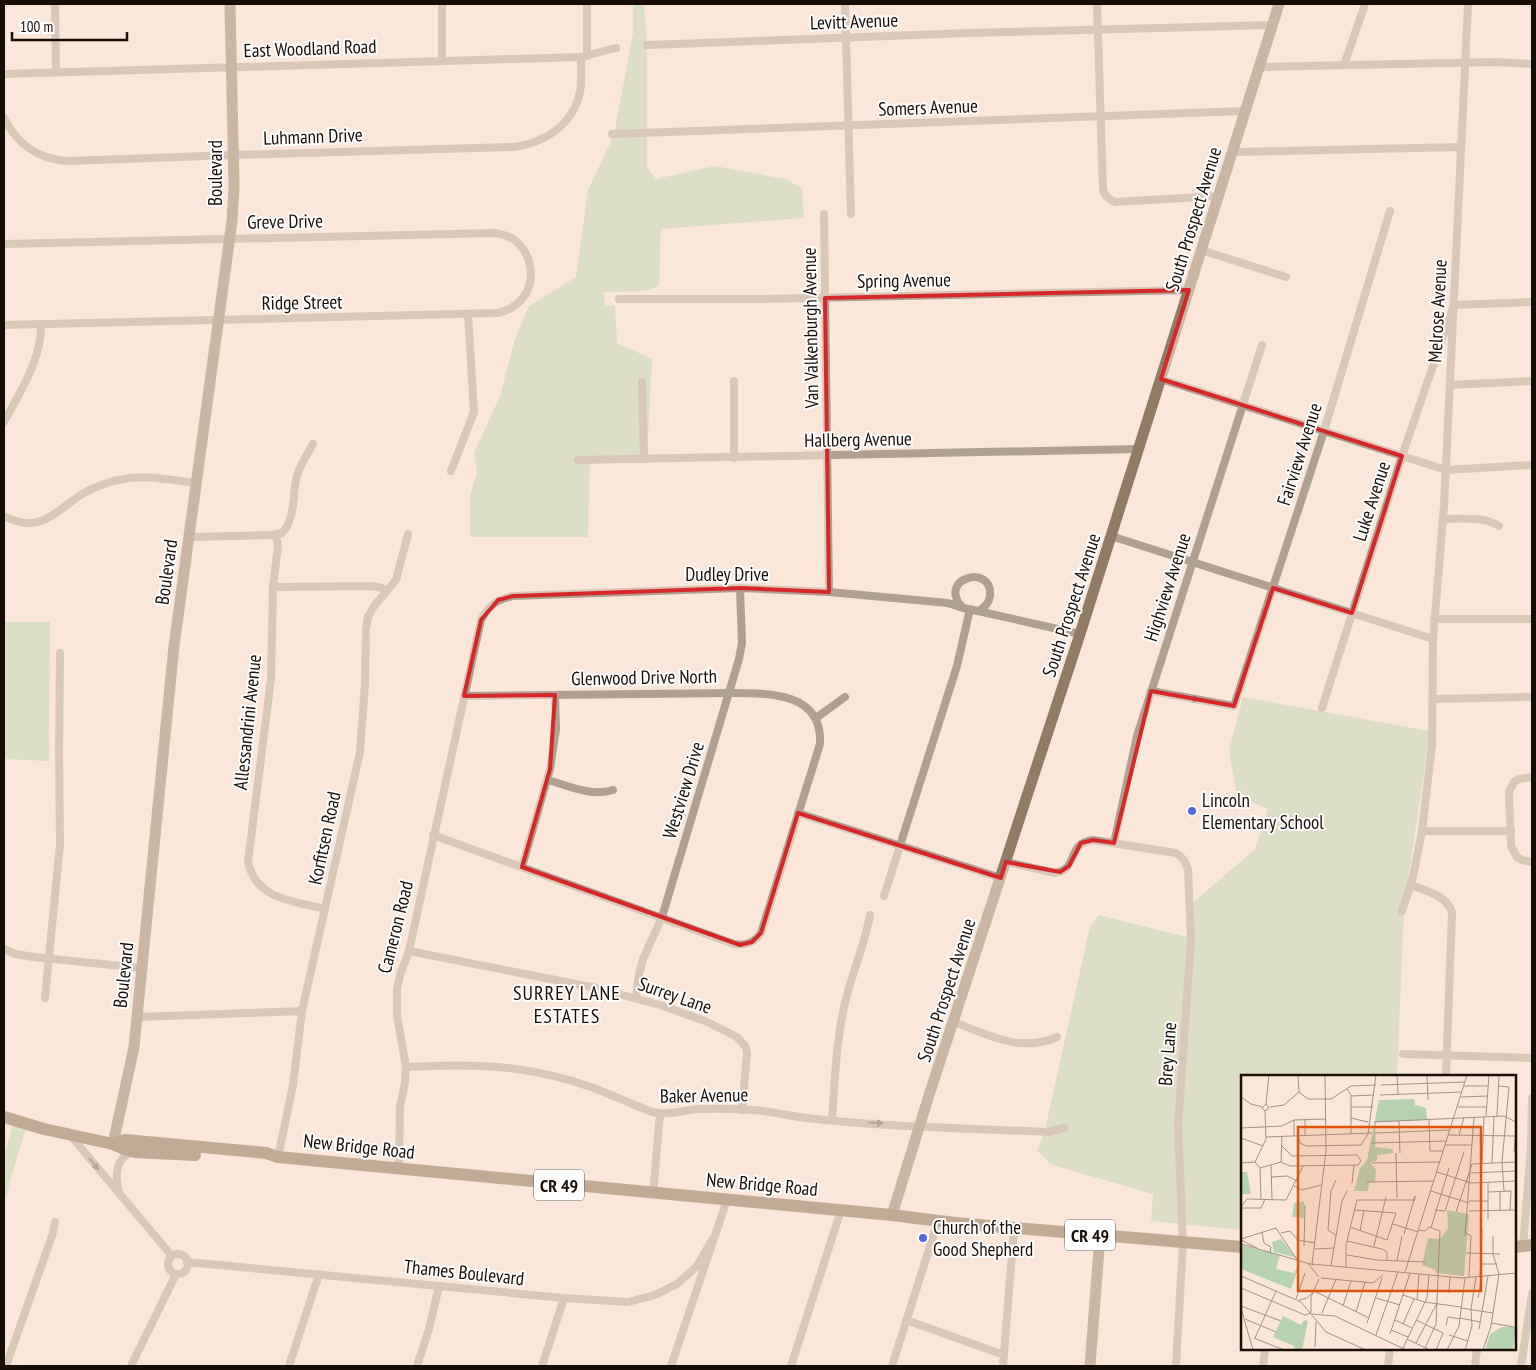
<svg xmlns="http://www.w3.org/2000/svg" width="1536" height="1370" font-family="'PT Sans Narrow',sans-serif">
  <style>
    .green { fill: #b7d2af }
    .lines { fill: none; stroke-linecap: round; stroke-linejoin: round }
    .street { stroke: #afa090; stroke-width: 8 }
    .secondary { stroke: #917b64; stroke-width: 11 }
    .primary { stroke: #7c6144; stroke-width: 12 }
    .oneway { fill: #64574b }
    .marked { fill: none; stroke: #d62828; stroke-width: 4; stroke-linejoin: round }
    .poi-dot { fill: #5568de; stroke: #fff; stroke-width: 2 }
    .labels { text-anchor: middle; dominant-baseline: central; stroke-width: 4; stroke-linejoin: round; paint-order: stroke }
    .shield { fill: #fff; stroke: #5e5651; stroke-width: 1 }
    .shield-label { font-size: 18px; font-weight: bold; fill: #190e06 }
    .street-label { font-size: 19px; fill: #190e06; stroke: #fff }
    .poi-label { font-size: 19px; fill: #190e06; stroke: #fff; text-anchor: start }
    .neighbourhood-label { font-size: 20px; letter-spacing: 1px; fill: #190e06; stroke: #fff }
    .inset-road { fill: none; stroke: #a19085; stroke-width: 1 }
    .view { fill: #de550c; fill-opacity: 0.15; stroke: #de550c; stroke-width: 2.5 }
    .inset-edge { fill: none; stroke: #190e06; stroke-width: 2.5 }
  </style>
  <rect width="100%" height="100%" fill="#fbe7d9"/>
  <g class="green">
    <polygon points="633,4 644,4 647,45 647,167 656,179 715,166 785,179 802,188 804,218 661,229 659,286 644,291 604,292 605,305 615,306 617,343 652,359 647,457 590,456 588,537 470,537 470,496 477,472 474,453 500,396 515,339 529,306 576,277 588,190 614,135 633,33"/>
    <polygon points="4,622 50,622 49,761 4,759"/>
    <polygon points="1243,697 1430,731 1404,908 1397,1076 1242,1076 1242,1230 1151,1221 1153,1194 1052,1165 1037,1151 1045,1130 1090,926 1099,915 1187,937 1188,907 1255,849 1268,809 1237,797 1229,750"/>
    <polygon points="14,1120 27,1124 4,1202 4,1156"/>
  </g>
  <g class="lines">
    <g class="street">
      <polyline points="55,4 56,72"/>
      <polyline points="587,4 587,56"/>
      <polyline points="845,4 851,214"/>
      <path d="M1097,4L1103,191C1106,197 1109,200 1115,202L1218,196"/>
      <polyline points="647,45 969,33 1272,25"/>
      <polyline points="442,61 442,4"/>
      <polyline points="1344,65 1365,4"/>
      <polyline points="1259,67 1494,62 1532,64"/>
      <polyline points="4,74 581,57 616,48"/>
      <path d="M4,118C17,144 38,159 67,161L234,155L513,147C545,143 573,125 580,92C582,81 581,68 581,57"/>
      <polyline points="612,134 1245,111"/>
      <polyline points="1232,152 1461,147"/>
      <polyline points="824,214 829,592"/>
      <path d="M4,244L495,233C501,234 508,236 513,239C534,254 537,285 519,302C513,308 506,311 498,313L4,325"/>
      <polyline points="1201,250 1286,277"/>
      <polyline points="619,299 756,299 1189,290"/>
      <polyline points="1161,379 1446,470 1532,465"/>
      <polyline points="734,381 734,458"/>
      <polyline points="642,382 644,459"/>
      <polyline points="1450,385 1532,381"/>
      <path d="M4,422C20,392 42,359 41,324"/>
      <polyline points="578,460 1139,449"/>
      <polyline points="451,471 474,412 468,314"/>
      <path d="M4,516C39,534 53,514 79,496C88,490 98,486 107,483C136,473 166,479 196,483"/>
      <path d="M1443,519C1460,519 1485,516 1499,526"/>
      <path d="M276,534L278,546L273,587L271,679L248,862C256,900 294,901 325,909"/>
      <polyline points="1111,536 1433,639"/>
      <path d="M188,537L273,535L282,533C296,519 292,494 297,476C300,465 307,455 313,444"/>
      <polyline points="273,587 372,586 382,588 387,591"/>
      <polyline points="978,611 1080,634"/>
      <polyline points="1434,619 1532,619"/>
      <polyline points="1151,691 1234,706 1324,431 1390,211"/>
      <polyline points="1433,699 1532,697"/>
      <polyline points="1322,708 1402,456 1454,305 1532,302"/>
      <polyline points="816,718 845,697"/>
      <polyline points="1532,777 1519,779 1514,782 1509,792 1511,846 1517,857 1522,860 1532,862"/>
      <path d="M548,780C569,786 592,797 613,790"/>
      <polyline points="798,813 1001,878"/>
      <polyline points="1422,831 1511,831"/>
      <path d="M433,835L734,944C746,946 754,943 761,933L820,744C823,692 768,693 730,693L464,696"/>
      <polyline points="1114,843 1137,736 1262,345"/>
      <path d="M1006,862L1055,873C1079,870 1066,843 1093,840L1176,853L1184,860L1188,869L1191,939L1178,1126L1183,1242L1176,1366"/>
      <polyline points="522,867 550,769 556,729 555,695"/>
      <path d="M1411,885C1426,891 1446,895 1452,912L1446,1076"/>
      <polyline points="884,896 957,666 970,609"/>
      <polyline points="1402,911 1413,877 1422,831 1432,745 1433,639 1444,506 1468,4"/>
      <polyline points="4,949 15,954 34,957 141,968"/>
      <polyline points="409,951 596,988 660,1005 705,1021 737,1037 746,1047 747,1054 742,1110"/>
      <polyline points="45,998 60,844 59,751 60,653"/>
      <polyline points="636,998 639,974 643,959 662,917 739,659 742,643 740,588"/>
      <polyline points="137,1017 302,1011"/>
      <path d="M954,1022C988,1035 1021,1053 1057,1037"/>
      <polyline points="1403,1054 1532,1058"/>
      <path d="M406,1067C473,1063 528,1065 591,1087C612,1095 632,1104 652,1112C668,1116 683,1110 700,1109C718,1108 736,1109 753,1110C771,1111 788,1116 806,1118C885,1127 968,1128 1048,1132L1064,1128"/>
      <path d="M832,1120C835,1080 836,1038 846,999C853,970 865,944 870,915"/>
      <polyline points="70,1135 172,1256"/>
      <polyline points="278,1157 293,1085 302,1011 360,752 365,684 366,629 368,617 374,606 396,580 408,534"/>
      <path d="M399,1169L400,1107L405,1083L406,1067L397,1016V989L400,975L409,951L481,620C488,606 497,599 513,596L740,588L829,592L948,603L963,608L978,611C984,608 989,603 990,596C993,562 935,579 963,608"/>
      <path d="M119,1192C115,1176 115,1157 133,1152"/>
      <polyline points="653,1194 660,1114"/>
      <polyline points="1523,1246 1531,1147 1532,1098"/>
      <circle cx="178" cy="1264" r="10"/>
      <polyline points="187,1262 564,1298 628,1302 655,1295 677,1284 697,1266 712,1240"/>
      <polyline points="906,1320 1004,1355"/>
      <polyline points="6,1366 52,1236 55,1222"/>
      <polyline points="131,1366 176,1274"/>
      <polyline points="289,1366 319,1274"/>
      <polyline points="417,1366 429,1329 439,1286"/>
      <polyline points="542,1366 564,1298"/>
      <polyline points="671,1366 727,1200"/>
      <polyline points="791,1366 841,1210"/>
      <polyline points="892,1366 938,1221"/>
      <polyline points="1003,1366 1014,1228"/>
      <polyline points="1263,1366 1265,1349"/>
      <polyline points="1388,1366 1390,1349"/>
      <polyline points="1475,1366 1477,1349"/>
      <polyline points="1521,1366 1532,1293"/>
    </g>
    <g class="secondary">
      <polyline points="113,1144 134,1047 174,646 232,221 234,187 230,4"/>
      <polyline points="892,1215 930,1092 1080,634 1279,4"/>
      <polyline points="1090,1366 1100,1236"/>
    </g>
    <g class="primary">
      <polyline points="4,1117 44,1129 113,1144 124,1149 135,1152 195,1155"/>
      <polyline points="113,1144 125,1140 136,1141 266,1153 278,1157 892,1215 955,1223 1242,1247"/>
      <polyline points="1515,1247 1532,1245"/>
    </g>
  </g>
  <defs><path id="oneway-solid" d="M-6-.8H1V-3.2L6.5 0L1 3.2V.8H-6Z" transform="scale(1.25)"/></defs>
  <g class="oneway">
    <use href="#oneway-solid" transform="translate(1192 699) rotate(11)"/>
    <use href="#oneway-solid" transform="translate(876 1123) rotate(3)"/>
    <use href="#oneway-solid" transform="translate(94 1164) rotate(50)"/>
  </g>
  <path d="M0 0H1536V1370H0ZM1189,290L1161,379L1402,456L1352,613L1273,588L1234,706L1151,691L1114,843L1093,840L1081,843L1069,866L1060,872L1006,862L1001,878L798,813L761,933L752,942L740,945L522,867L550,769L555,695L464,696L481,620L498,600L513,596L740,588L829,592L825,298Z" fill="#fbe7d9" fill-opacity=".55" fill-rule="evenodd"/>
  <path class="marked" d="M1189,290L1161,379L1402,456L1352,613L1273,588L1234,706L1151,691L1114,843L1093,840L1081,843L1069,866L1060,872L1006,862L1001,878L798,813L761,933L752,942L740,945L522,867L550,769L555,695L464,696L481,620L498,600L513,596L740,588L829,592L825,298Z"/>
  <g class="poi-dot">
    <circle cx="1192" cy="811" r="5"/>
    <circle cx="923" cy="1238" r="5"/>
  </g>
  <g class="labels">
    <g class="shield">
      <rect x="534" y="1169.5" width="50" height="31" rx="4"/>
      <rect x="1065" y="1219.5" width="50" height="31" rx="4"/>
    </g>
    <g class="shield-label">
      <text x="559" y="1185">CR 49</text>
      <text x="1090" y="1235">CR 49</text>
    </g>
    <g class="street-label">
      <text transform="translate(854 21) rotate(-2)">Levitt Avenue</text>
      <text transform="translate(310 48) rotate(-2)">East Woodland Road</text>
      <text transform="translate(928 107) rotate(-2)">Somers Avenue</text>
      <text transform="translate(313 136) rotate(-2)">Luhmann Drive</text>
      <text transform="translate(215 173) rotate(-90)">Boulevard</text>
      <text transform="translate(1193 219) rotate(-73)">South Prospect Avenue</text>
      <text transform="translate(285 221) rotate(-1)">Greve Drive</text>
      <text transform="translate(904 280) rotate(-1)">Spring Avenue</text>
      <text transform="translate(302 302) rotate(-1)">Ridge Street</text>
      <text transform="translate(1437 311) rotate(-87)">Melrose Avenue</text>
      <text transform="translate(810 328) rotate(-91)">Van Valkenburgh Avenue</text>
      <text transform="translate(858 439) rotate(-1)">Hallberg Avenue</text>
      <text transform="translate(1299 454) rotate(-72)">Fairview Avenue</text>
      <text transform="translate(1371 501) rotate(-72)">Luke Avenue</text>
      <text transform="translate(166 572) rotate(-82)">Boulevard</text>
      <text x="727" y="574">Dudley Drive</text>
      <text transform="translate(1167 587) rotate(-72)">Highview Avenue</text>
      <text transform="translate(1071 605) rotate(-72)">South Prospect Avenue</text>
      <text transform="translate(644 677) rotate(-1)">Glenwood Drive North</text>
      <text transform="translate(247 722) rotate(-84)">Allessandrini Avenue</text>
      <text transform="translate(683 790) rotate(-73)">Westview Drive</text>
      <text transform="translate(324 838) rotate(-78)">Korfitsen Road</text>
      <text transform="translate(395 927) rotate(-76)">Cameron Road</text>
      <text transform="translate(123 975) rotate(-84)">Boulevard</text>
      <text transform="translate(946 990) rotate(-72)">South Prospect Avenue</text>
      <text transform="translate(675 995) rotate(19)">Surrey Lane</text>
      <text transform="translate(1167 1054) rotate(-86)">Brey Lane</text>
      <text transform="translate(704 1095) rotate(-1)">Baker Avenue</text>
      <text transform="translate(359 1146) rotate(6)">New Bridge Road</text>
      <text transform="translate(762 1184) rotate(5)">New Bridge Road</text>
      <text transform="translate(464 1272) rotate(6)">Thames Boulevard</text>
    </g>
    <g class="poi-label">
      <text x="1202" y="800">Lincoln<tspan x="1202" dy="22">Elementary School</tspan></text>
      <text x="933" y="1227">Church of the<tspan x="933" dy="22">Good Shepherd</tspan></text>
    </g>
    <g class="neighbourhood-label">
      <text x="567" y="993">SURREY LANE<tspan x="567" dy="23">ESTATES</tspan></text>
    </g>
  </g>
  <g transform="translate(1241 1075)">
    <rect width="275" height="275" fill="#fbe7d9"/>
    <path d="M173,24L174,30L185,33L186,45L135,47L134,72L151,74L153,78L136,80V86L129,87L135,95L134,107H128L127,116H113L119,93L126,85L138,25ZM0,97H6L10,119H0ZM63,126V143L51,142L53,128ZM206,135L228,139L223,201L195,198V195L181,190L187,163L199,164L207,153ZM40,164L50,177L57,183L33,177L31,167ZM0,170L39,180L35,194L53,198L60,186L50,214L0,194ZM42,241L60,250L63,245L67,246L61,275H53V271L32,262ZM261,252H275L272,275H244L249,259Z" fill="#b7d2af"/>
    <path class="inset-road" d="M57,0L58,17M156,0L157,19M186,0L187,25M140,10L224,7M223,11H247M258,11L268,12L261,87L263,116M106,14L110,20V59M58,17L67,24H90L110,11L135,10M139,20L221,17M110,21L133,20M0,22L10,29L21,32M220,22L247,21M25,29L28,0M29,32L43,30L58,17M110,32H132M217,32H246M245,41L248,0M256,41L258,0M110,43L127,47M64,45V61M188,45L189,76H202M158,46L159,78M133,47L263,41L275,47M0,53L41,51L53,45L85,44M134,58L209,55M127,59L135,0M207,60L275,61M218,60L223,42M53,61V45M57,61L59,68L65,71L120,70L127,59M25,62L131,58M0,63L22,71M130,68L206,66M204,70H231M273,77L275,54M155,78L156,123M14,87L25,64L24,36L21,33L25,29L28,33L24,36M40,87L41,61M0,88L14,87L19,93M131,88L199,87M241,88L243,42M251,88L253,41M30,90L31,124M19,93L40,87L49,91L117,90L120,86L116,80L51,81L41,71M19,93L20,124M196,97L230,108L275,106M230,98L275,96M30,102L46,101L56,106M95,105L90,116L87,155L96,161M126,107L193,106M111,108L113,90M53,111L61,115L80,110M190,116L228,128M247,117L270,116L269,135M228,126H247M0,132L6,124L45,125L62,91M0,133H20L24,124M113,135L155,138M194,135L204,136L223,77M259,135V117M228,136L275,135M215,137L231,89L275,87M247,144V107M152,149L177,157M109,152L146,165L155,138M190,153L208,93M177,155L184,156L188,152L199,156L195,249L184,273M119,156L123,135M21,157L23,168L30,172L29,177M40,158L49,156L57,165L74,168M225,158L230,161L228,202M163,159L173,125M224,161L233,42M0,164L35,153L56,185M0,165L16,173M106,166L141,174L146,177V185M0,169L73,190M63,171L64,130M133,171L145,122M74,174L93,173M225,178L259,179M106,180L136,185L184,187M156,186L161,161M67,189L78,202M71,189L85,76L84,0M71,189L221,203L275,198M240,189H256M90,190L101,126L106,116M105,192V170L116,125H174V121L172,125M164,197L226,0M0,201L60,227L85,257L125,275M239,201L241,155M80,203L132,208L142,200M0,213L64,240L70,238V222L78,204M208,218L209,202M162,220L183,227L220,232M135,223L159,230M237,223L241,201M55,224L64,198M58,225L66,223L73,216L128,243M176,225L178,199M0,231L40,246M102,231L110,206M0,233L12,275M220,233L252,238M115,237L124,207M81,238L95,204M71,239L94,241L165,275M219,243L239,247M4,244L35,257M154,245L171,253M175,245L202,258L195,275M126,248L141,203M250,248L273,252M162,249L173,224M205,250L207,242L219,244M238,254L247,201M150,255L167,262M149,259L169,198M135,260L157,197M208,260L227,266M13,263L43,275M14,263L35,216M166,264L189,275M175,268L196,228M74,272L75,247M161,275L186,223L188,200M206,275L218,251L224,203M224,275L231,251L230,234L235,202M242,275L250,251L258,199L252,179V161"/>
    <path class="view" d="M57,52H240V216H57Z"/>
    <rect width="275" height="275" class="inset-edge"/>
  </g>
  <rect width="1536" height="1370" fill="none" stroke="#190e06" stroke-width="10"/>
  <path d="M12 32v8h115v-8" fill="none" stroke="#190e06" stroke-width="2.5"/>
  <text x="20" y="32" font-size="15" fill="#190e06" stroke="#ffffff" stroke-width="4" paint-order="stroke">100 m</text>
</svg>
